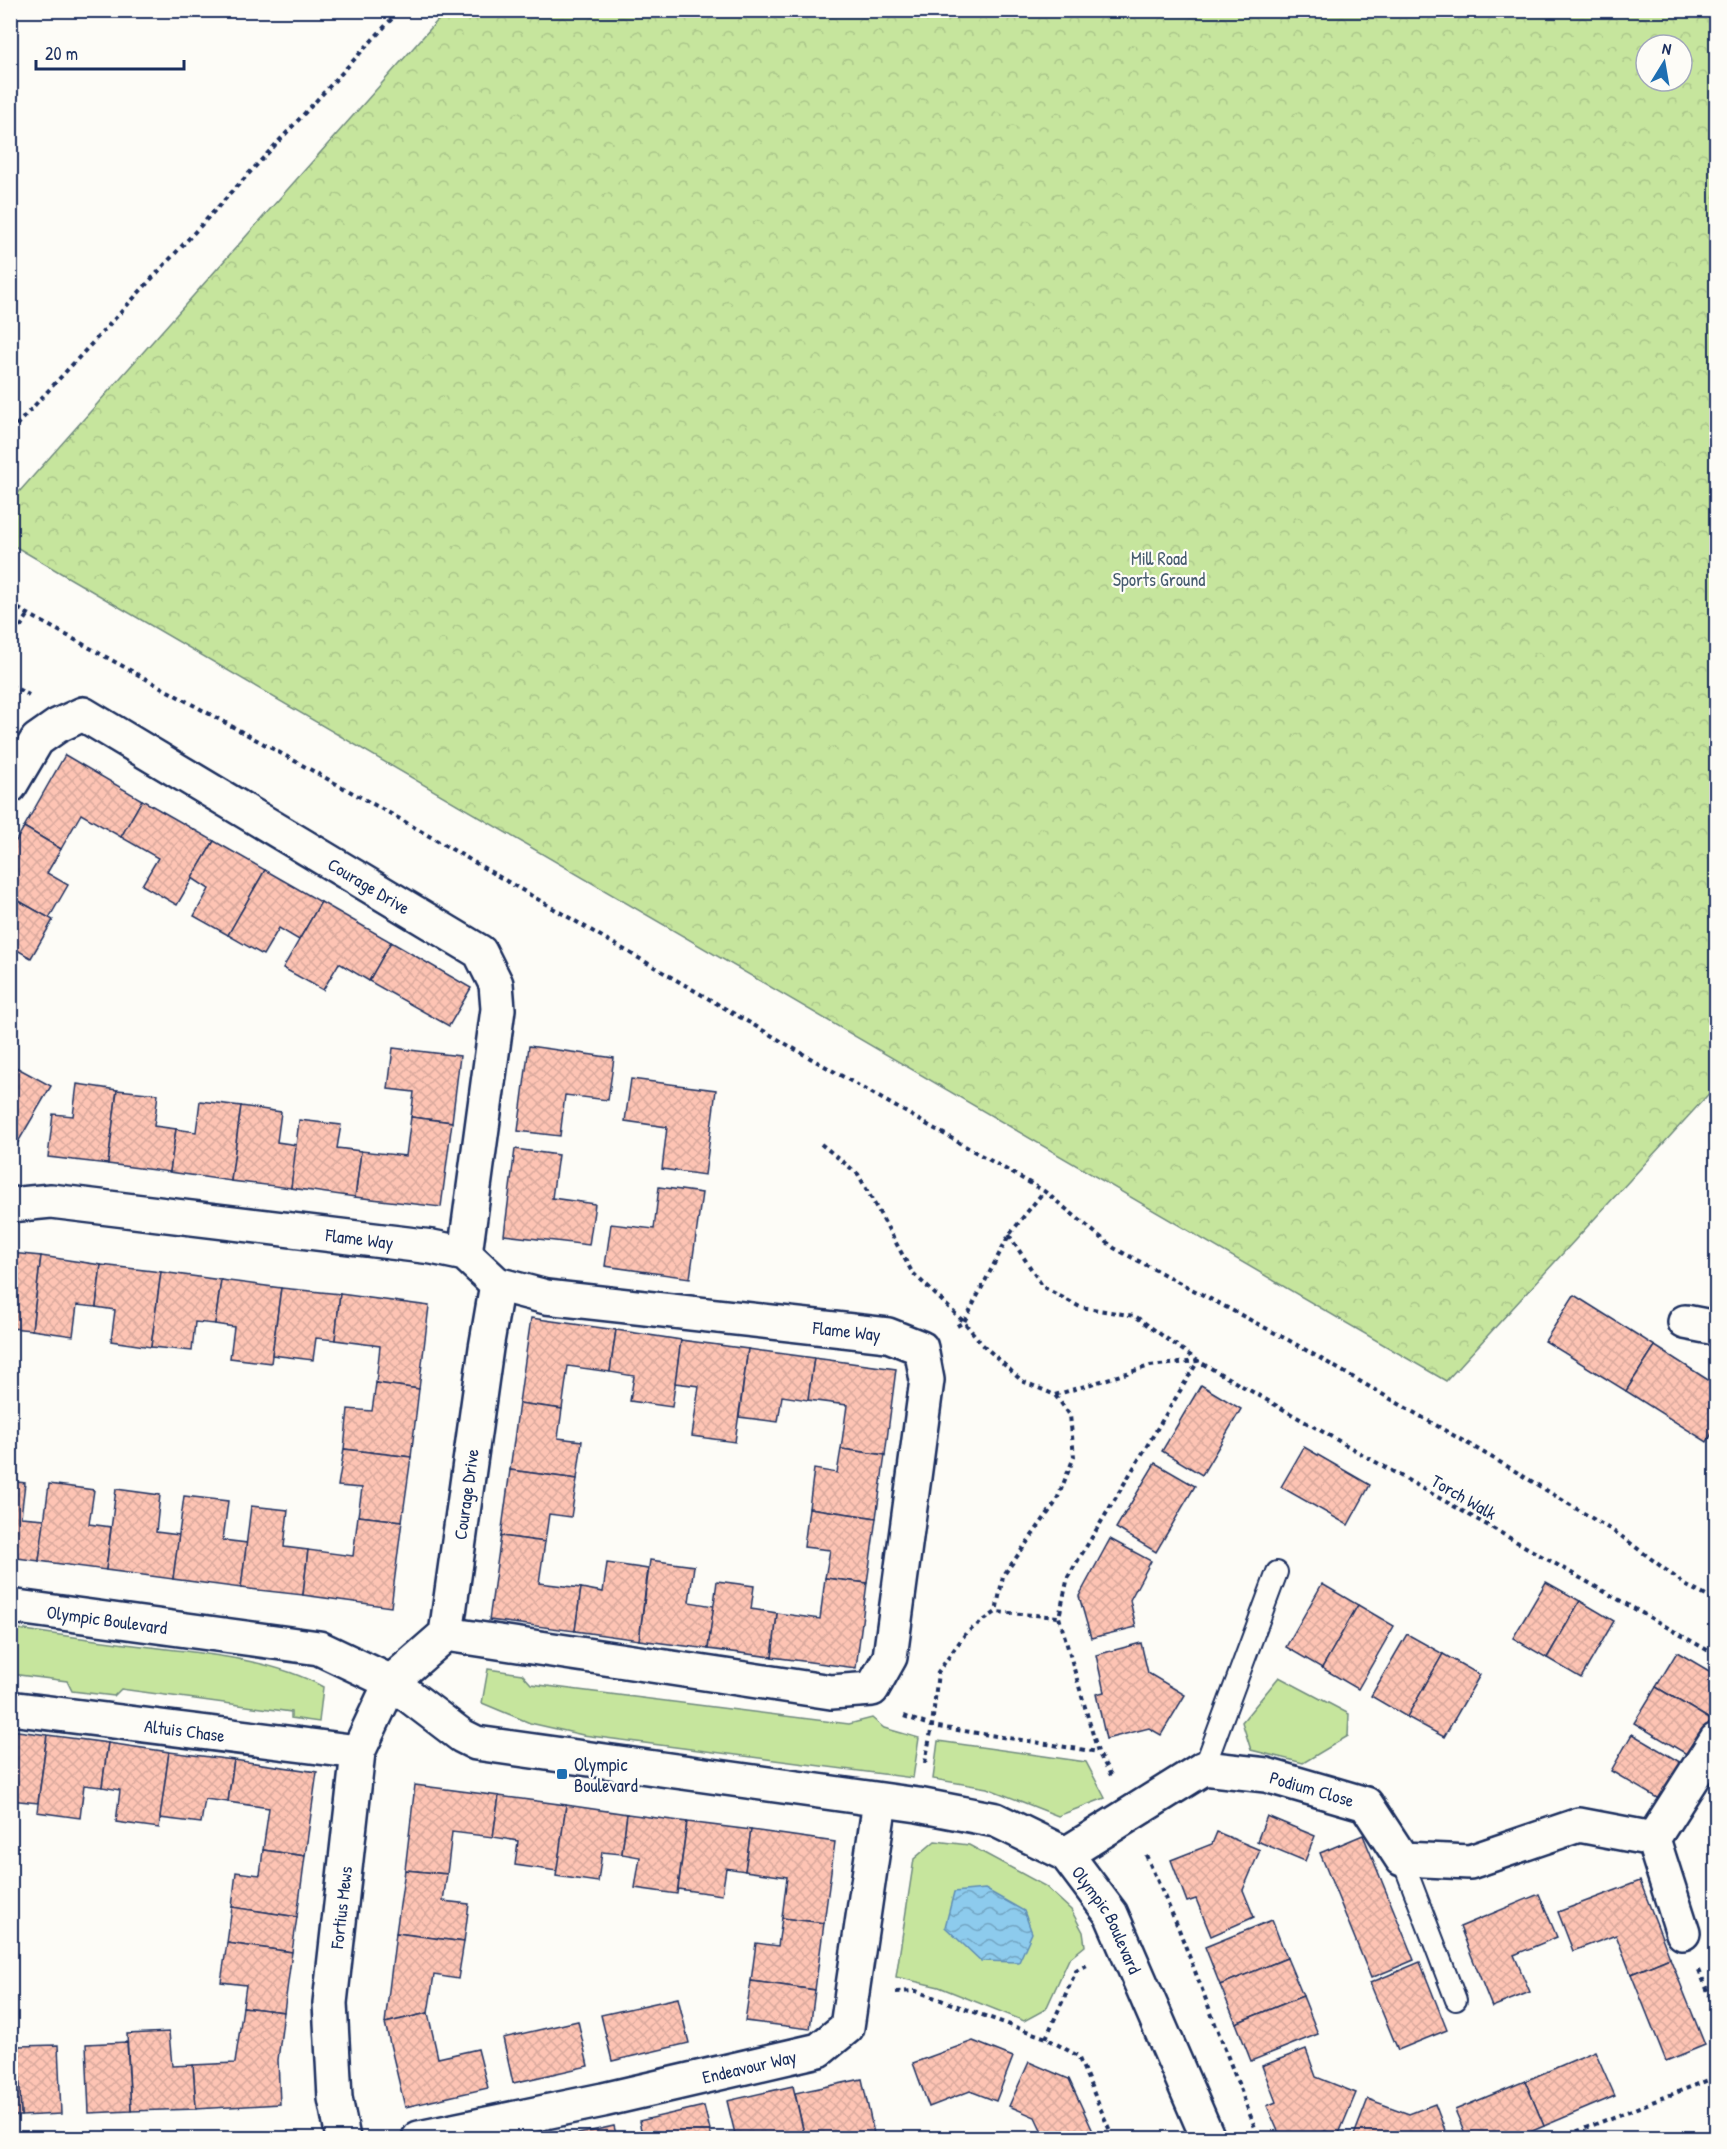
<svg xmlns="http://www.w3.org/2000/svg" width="1727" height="2149" font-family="'Patrick Hand',sans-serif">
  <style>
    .green { fill: #c6e59d; stroke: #708a7e; stroke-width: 1.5 }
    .park { fill: url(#park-crowns); stroke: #708a7e; stroke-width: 1.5; fill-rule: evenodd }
    .water { fill: url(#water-waves); stroke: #5f8db4; stroke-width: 1.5 }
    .building { fill: url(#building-cross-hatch); stroke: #1b2f5e; stroke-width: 1.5 }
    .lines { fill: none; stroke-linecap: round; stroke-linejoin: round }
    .lane-casing { stroke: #1b2f5e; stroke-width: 24 }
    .street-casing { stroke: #1b2f5e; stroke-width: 38 }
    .path { stroke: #1b2f5e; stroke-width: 4; stroke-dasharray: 4.5 4.5; stroke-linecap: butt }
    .lane { stroke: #fdfcf7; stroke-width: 20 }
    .street { stroke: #fdfcf7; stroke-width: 33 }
    .poi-dot { fill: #1f6fb2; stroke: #fdfcf7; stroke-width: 2 }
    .labels { text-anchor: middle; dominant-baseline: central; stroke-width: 4.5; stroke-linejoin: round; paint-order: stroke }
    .park-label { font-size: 18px; fill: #465c6e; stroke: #fdfcf7 }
    .street-label { font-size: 18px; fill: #1b2f5e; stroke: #fdfcf7 }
    .poi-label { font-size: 18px; fill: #1b2f5e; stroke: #fdfcf7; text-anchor: start }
  </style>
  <defs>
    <pattern id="park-crowns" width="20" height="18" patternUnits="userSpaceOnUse" patternTransform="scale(1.5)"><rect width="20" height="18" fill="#c6e59d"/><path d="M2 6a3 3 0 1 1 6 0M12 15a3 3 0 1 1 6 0" fill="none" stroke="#aac58a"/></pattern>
    <pattern id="water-waves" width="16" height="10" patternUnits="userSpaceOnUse" patternTransform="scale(1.5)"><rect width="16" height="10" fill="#8dcbed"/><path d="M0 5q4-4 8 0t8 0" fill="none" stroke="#72a5c3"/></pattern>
    <pattern id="building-cross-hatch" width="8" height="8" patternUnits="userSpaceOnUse" patternTransform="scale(1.5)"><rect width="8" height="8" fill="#fec4b4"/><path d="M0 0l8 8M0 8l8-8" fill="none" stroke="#d9a99d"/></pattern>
  </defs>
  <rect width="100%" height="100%" fill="#fdfcf7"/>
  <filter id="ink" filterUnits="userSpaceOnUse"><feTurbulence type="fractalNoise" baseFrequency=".0167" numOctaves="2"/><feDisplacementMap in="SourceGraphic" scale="12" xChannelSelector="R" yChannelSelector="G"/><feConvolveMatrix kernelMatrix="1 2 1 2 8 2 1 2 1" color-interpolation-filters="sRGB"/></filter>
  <g filter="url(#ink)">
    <g class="green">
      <path d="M11,1628C52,1634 93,1640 134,1645C192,1652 272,1658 323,1687L319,1722L291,1718V1712L121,1689L114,1696L72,1691L67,1681L11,1674Z"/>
      <polygon points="488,1669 522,1674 531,1684 849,1724 872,1718 884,1728 919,1738 913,1778 583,1735 530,1723 482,1703"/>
      <polygon points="1279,1677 1349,1714 1348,1736 1303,1763 1251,1750 1242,1722"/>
      <polygon points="938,1741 1086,1762 1105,1798 1058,1816 987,1788 933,1779"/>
      <polygon points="935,1841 969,1845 1045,1886 1071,1910 1083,1932 1085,1946 1069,1959 1046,2009 1024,2021 939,1987 896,1977 914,1859"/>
    </g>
    <path class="park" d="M446,11H1716V1086L1446,1381L11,544V501ZM1646,45H1682V81H1646Z"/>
    <polygon class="water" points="985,1889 1024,1911 1032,1933 1019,1962 981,1961 945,1927 954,1892"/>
    <g class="building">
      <polygon points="65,755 142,800 121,837 81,814 61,849 24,827"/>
      <polygon points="142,800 214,841 177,905 142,885 158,858 121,837"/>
      <polygon points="24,827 61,849 47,873 68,885 49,918 10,896 10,851"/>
      <polygon points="214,841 265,870 228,935 194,916 209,889 192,878"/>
      <polygon points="265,870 321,902 299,940 279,928 263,955 228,935"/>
      <polygon points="10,896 53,920 31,958 10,946"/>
      <polygon points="321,902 391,942 369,981 339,963 323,990 283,968"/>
      <polygon points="391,942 471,988 449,1026 369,981"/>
      <polygon points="529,1046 614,1058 608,1100 565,1095 560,1136 518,1131"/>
      <polygon points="393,1048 460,1056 452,1122 411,1117 414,1092 388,1089"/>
      <polygon points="14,1066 51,1086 14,1149 10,1147 10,1073"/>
      <polygon points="631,1079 716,1090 705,1175 662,1169 667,1127 625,1121"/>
      <polygon points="77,1084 117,1090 108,1164 48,1157 53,1114 73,1116"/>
      <polygon points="117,1090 158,1094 154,1126 176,1129 170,1172 108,1164"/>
      <polygon points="200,1101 241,1106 231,1181 170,1172 176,1129 196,1132"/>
      <polygon points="241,1106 281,1112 277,1142 297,1145 291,1188 231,1181"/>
      <polygon points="411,1117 452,1122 441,1207 355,1197 361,1151 406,1156"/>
      <polygon points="299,1120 341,1125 337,1148 361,1151 355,1197 291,1188"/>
      <polygon points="515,1149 558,1155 552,1198 595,1204 589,1245 504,1235"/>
      <polygon points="659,1187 702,1193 690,1278 605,1266 611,1224 654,1229"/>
      <polygon points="10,1253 41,1256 32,1330 10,1328"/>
      <polygon points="41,1256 101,1265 96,1307 77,1305 73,1336 32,1330"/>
      <polygon points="101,1265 161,1272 151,1347 111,1341 115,1310 96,1307"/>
      <polygon points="161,1272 221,1280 215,1324 195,1322 192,1351 151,1347"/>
      <polygon points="221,1280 281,1288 271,1363 230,1358 234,1327 215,1324"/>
      <polygon points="281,1288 340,1294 335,1340 316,1338 313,1360 272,1355"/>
      <polygon points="340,1294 429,1306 419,1389 376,1383 380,1346 335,1340"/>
      <polygon points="1574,1295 1655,1346 1626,1391 1545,1341"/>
      <polygon points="531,1318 616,1330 610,1372 568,1366 562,1409 519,1403"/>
      <polygon points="616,1330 681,1340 672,1407 630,1401 634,1376 610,1372"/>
      <polygon points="681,1340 748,1349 735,1442 692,1436 699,1386 675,1383"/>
      <polygon points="1655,1346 1716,1385 1716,1427 1707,1442 1626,1391"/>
      <polygon points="748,1349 814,1358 808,1400 782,1396 778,1422 739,1417"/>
      <polygon points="814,1358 896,1369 885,1455 841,1449 847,1405 808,1400"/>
      <polygon points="376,1383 419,1389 411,1457 344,1449 348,1409 372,1411"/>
      <polygon points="1201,1385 1241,1409 1202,1475 1162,1451"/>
      <polygon points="519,1403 562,1409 558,1438 582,1441 577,1479 510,1470"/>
      <polygon points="1304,1447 1370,1485 1348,1525 1281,1487"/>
      <polygon points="344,1449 411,1457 402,1521 358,1516 362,1488 338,1486"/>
      <polygon points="841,1449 885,1455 876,1518 809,1508 814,1469 837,1473"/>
      <polygon points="1155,1463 1195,1486 1156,1552 1116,1528"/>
      <polygon points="510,1470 577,1479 571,1517 549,1514 545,1542 501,1536"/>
      <polygon points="10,1481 25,1483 21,1517 45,1519 39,1561 10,1557"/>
      <polygon points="49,1484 94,1490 89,1524 111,1527 106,1570 39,1561"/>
      <polygon points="116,1489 160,1495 156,1532 179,1535 173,1579 106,1570"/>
      <polygon points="184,1496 228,1501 223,1540 247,1543 241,1588 173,1579"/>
      <polygon points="251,1506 288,1510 284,1547 308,1550 303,1595 241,1588"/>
      <polygon points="809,1508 876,1518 867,1583 825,1578 830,1550 804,1547"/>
      <polygon points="358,1516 402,1521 391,1607 303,1595 308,1550 353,1556"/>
      <polygon points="501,1536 545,1542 539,1583 581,1588 575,1631 489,1620"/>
      <polygon points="1110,1539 1151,1561 1130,1600 1136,1627 1091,1638 1079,1596"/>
      <polygon points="650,1560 694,1566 689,1602 714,1606 708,1649 639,1640"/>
      <polygon points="607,1563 648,1569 639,1640 575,1631 581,1588 603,1592"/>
      <polygon points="825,1578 867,1583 856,1668 772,1657 777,1613 820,1619"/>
      <polygon points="717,1581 754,1586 751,1609 777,1613 772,1657 708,1649"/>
      <polygon points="1546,1582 1580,1601 1547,1658 1513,1638"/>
      <polygon points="1322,1584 1358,1605 1322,1668 1286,1647"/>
      <polygon points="1580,1601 1614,1621 1581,1678 1547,1658"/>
      <polygon points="1358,1605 1394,1626 1358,1689 1322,1668"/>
      <polygon points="1407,1634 1443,1654 1407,1717 1371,1696"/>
      <polygon points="1141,1643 1148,1673 1185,1695 1161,1735 1149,1728 1106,1739 1096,1694 1104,1692 1096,1655"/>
      <polygon points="1677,1652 1716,1675 1716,1723 1656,1687"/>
      <polygon points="1443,1654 1480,1675 1444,1737 1407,1717"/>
      <polygon points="1656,1687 1716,1723 1695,1759 1634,1723"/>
      <polygon points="10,1730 47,1735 38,1803 10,1800"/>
      <polygon points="1632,1734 1690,1768 1669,1805 1611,1771"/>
      <polygon points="47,1735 108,1743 102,1787 84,1785 80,1818 37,1812"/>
      <polygon points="108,1743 169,1752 159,1828 116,1822 120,1790 102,1787"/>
      <polygon points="169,1752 234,1760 228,1802 205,1799 201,1823 160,1818"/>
      <polygon points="234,1760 317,1772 305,1856 263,1850 269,1808 228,1802"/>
      <polygon points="415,1785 499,1796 493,1837 452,1832 447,1874 405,1870"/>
      <polygon points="499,1796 566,1805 557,1871 515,1865 518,1841 493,1837"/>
      <polygon points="566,1805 627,1814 622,1854 602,1852 598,1882 556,1876"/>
      <polygon points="627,1814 687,1822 677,1894 635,1888 640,1857 622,1854"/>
      <polygon points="1267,1816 1315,1836 1305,1861 1257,1841"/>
      <polygon points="687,1822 751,1830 745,1871 726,1868 722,1895 678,1889"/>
      <polygon points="751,1830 835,1842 824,1923 782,1918 787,1877 745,1871"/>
      <polygon points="1217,1832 1260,1850 1243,1890 1254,1917 1211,1936 1196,1899 1187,1902 1171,1860 1212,1844"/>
      <polygon points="1363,1835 1414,1960 1371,1978 1320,1853"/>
      <polygon points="263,1850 305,1856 297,1917 232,1907 236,1872 260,1875"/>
      <polygon points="405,1870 447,1874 443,1901 469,1904 464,1942 396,1933"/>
      <polygon points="1640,1881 1670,1958 1631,1974 1616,1935 1573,1951 1558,1912"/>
      <polygon points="1539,1894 1557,1937 1514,1955 1530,1992 1492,2007 1460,1927"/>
      <polygon points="232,1907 297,1917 292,1952 227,1943"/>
      <polygon points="782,1918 824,1923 815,1990 751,1981 756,1943 778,1946"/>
      <polygon points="1272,1920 1287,1958 1220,1985 1205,1947"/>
      <polygon points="396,1933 464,1942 458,1979 434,1975 428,2013 385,2023"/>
      <polygon points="227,1943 292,1952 284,2012 243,2007 246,1985 221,1982"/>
      <polygon points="1287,1958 1303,1996 1236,2023 1220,1985"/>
      <polygon points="1670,1958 1705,2045 1666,2061 1631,1974"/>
      <polygon points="1420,1962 1447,2030 1398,2050 1370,1983"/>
      <polygon points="751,1981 815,1990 810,2029 745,2021"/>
      <polygon points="1303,1996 1318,2034 1251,2061 1236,2023"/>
      <polygon points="678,1998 689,2043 612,2061 601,2015"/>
      <polygon points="243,2007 284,2012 278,2060 280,2104 196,2109 193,2065 235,2063"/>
      <polygon points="428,2013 438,2058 478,2049 488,2088 405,2107 385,2023"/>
      <polygon points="578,2021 588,2066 513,2083 503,2038"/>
      <polygon points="169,2032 172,2066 193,2065 196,2109 131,2111 127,2034"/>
      <polygon points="973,2041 1013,2057 996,2101 970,2091 929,2107 913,2063"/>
      <polygon points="127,2042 131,2111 89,2113 86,2044"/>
      <polygon points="58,2045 61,2114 21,2116 18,2046"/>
      <polygon points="18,2046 21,2116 10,2116 10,2047"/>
      <polygon points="1306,2049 1316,2077 1356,2093 1338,2136 1325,2131 1308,2138 1281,2138 1267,2106 1276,2102 1262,2066"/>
      <polygon points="1595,2051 1615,2096 1544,2126 1525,2081"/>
      <polygon points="1029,2062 1069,2079 1096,2138 1045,2138 1035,2117 1009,2106"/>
      <polygon points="862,2079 875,2138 805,2138 795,2093"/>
      <polygon points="1525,2081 1544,2126 1516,2138 1467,2138 1455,2110"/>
      <polygon points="793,2086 805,2138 736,2138 727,2101"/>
      <polygon points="1368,2099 1409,2114 1435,2104 1448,2138 1353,2138"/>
      <polygon points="704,2106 712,2138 643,2138 639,2121"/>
      <polygon points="614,2126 617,2138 560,2138"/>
    </g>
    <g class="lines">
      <g class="lane-casing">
        <g id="lane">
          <polyline points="1204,1768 1277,1572"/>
          <polyline points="1402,1859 1456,2000"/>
        </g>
      </g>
      <g class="street-casing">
        <g id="street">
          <path id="s1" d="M10,786L37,740L57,726L83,714L480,952L496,984L498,1009L465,1254"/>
          <path id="s2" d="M10,1205L51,1201L432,1247L465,1254L497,1284L546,1297L888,1335L921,1348L927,1380L890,1657L872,1689L831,1692L446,1634"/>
          <polyline points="1685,1322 1716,1328"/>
          <path id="s3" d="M10,1606L319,1648L391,1682L462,1736L476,1743L918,1805L996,1820L1066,1854L1111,1914L1208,2138"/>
          <path id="s4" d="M10,1708L358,1752"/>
          <path id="s5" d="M1066,1854L1204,1768L1266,1775L1366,1804L1402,1859L1470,1862L1579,1825L1653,1839"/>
          <polyline points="1683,1933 1653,1839 1716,1740"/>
          <path id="s6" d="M343,2138L335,2098L330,2003L358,1752L391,1682L446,1634L486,1348L497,1284"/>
          <path id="s7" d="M419,2138L603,2100L819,2050L847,2027L880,1801"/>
        </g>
      </g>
      <g class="path">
        <polyline points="10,432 400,10"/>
        <polyline points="10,604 400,819 805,1055 1044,1191 1114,1248 1292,1342 1510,1468 1621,1536 1687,1586 1716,1601"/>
        <polyline points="10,642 29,614"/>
        <polyline points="10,685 29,695"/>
        <polyline points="821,1144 858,1174 912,1272 964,1322 982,1344 1022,1381 1055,1395 1070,1415 1074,1457 1056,1502 1003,1576 996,1612"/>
        <polyline points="1009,1235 1043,1287 1080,1307 1135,1316 1198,1361 1068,1577 1059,1617 1098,1752 1112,1777"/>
        <polyline points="957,1326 964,1322 1009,1235 1044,1191"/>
        <polyline points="1055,1395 1150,1366 1198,1361 1716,1655"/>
        <polyline points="904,1716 932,1726 1098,1752"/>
        <polyline points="925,1763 932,1726 938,1672 966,1633 996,1612 1059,1617"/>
        <polyline points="1146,1855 1178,1927 1259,2138"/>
        <polyline points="1699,1970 1716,2011"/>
        <polyline points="896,1992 916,1991 1046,2038 1078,2056 1113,2138"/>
        <polyline points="1046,2038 1076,1971 1087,1965"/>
        <polyline points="1560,2138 1716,2077"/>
      </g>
      <use href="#lane" class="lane"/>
      <use href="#street" class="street"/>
    </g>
  </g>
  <rect class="poi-dot" x="556" y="1768" width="12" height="12" rx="3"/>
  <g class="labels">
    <g class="park-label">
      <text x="1159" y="558">Mill Road<tspan x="1159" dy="21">Sports Ground</tspan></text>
    </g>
    <g class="street-label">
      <text stroke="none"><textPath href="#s1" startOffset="440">Courage Drive</textPath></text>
      <text stroke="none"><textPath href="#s2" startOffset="352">Flame Way</textPath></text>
      <text stroke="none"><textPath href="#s2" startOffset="856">Flame Way</textPath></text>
      <text stroke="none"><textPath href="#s6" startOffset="680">Courage Drive</textPath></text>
      <text transform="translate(1464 1497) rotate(30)">Torch Walk</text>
      <text stroke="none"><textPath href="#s3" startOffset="98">Olympic Boulevard</textPath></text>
      <text stroke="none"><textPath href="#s4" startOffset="176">Altuis Chase</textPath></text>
      <text stroke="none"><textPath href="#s5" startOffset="273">Podium Close</textPath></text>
      <text stroke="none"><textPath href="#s6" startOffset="232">Fortius Mews</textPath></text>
      <text stroke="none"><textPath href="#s3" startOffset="1178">Olympic Boulevard</textPath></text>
      <text stroke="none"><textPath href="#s7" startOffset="338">Endeavour Way</textPath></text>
    </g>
    <g class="poi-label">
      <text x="574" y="1764">Olympic<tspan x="574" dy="21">Boulevard</tspan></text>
    </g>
  </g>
  <rect width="1727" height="2149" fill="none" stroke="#fdfcf7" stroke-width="36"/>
  <rect x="18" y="18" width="1691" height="2113" fill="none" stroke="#1b2f5e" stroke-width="2" filter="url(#ink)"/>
  <g transform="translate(1664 63) rotate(11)"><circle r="28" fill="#fdfcf7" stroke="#a3aaba" stroke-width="1.5"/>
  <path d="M0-4.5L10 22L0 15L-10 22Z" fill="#1f6fb2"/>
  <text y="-9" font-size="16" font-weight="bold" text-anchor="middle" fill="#1b2f5e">N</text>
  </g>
  <path d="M36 60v9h148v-9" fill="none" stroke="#1b2f5e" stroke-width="3"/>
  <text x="45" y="60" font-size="18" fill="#1b2f5e" stroke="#fdfcf7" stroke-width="4.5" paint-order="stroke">20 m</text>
</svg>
